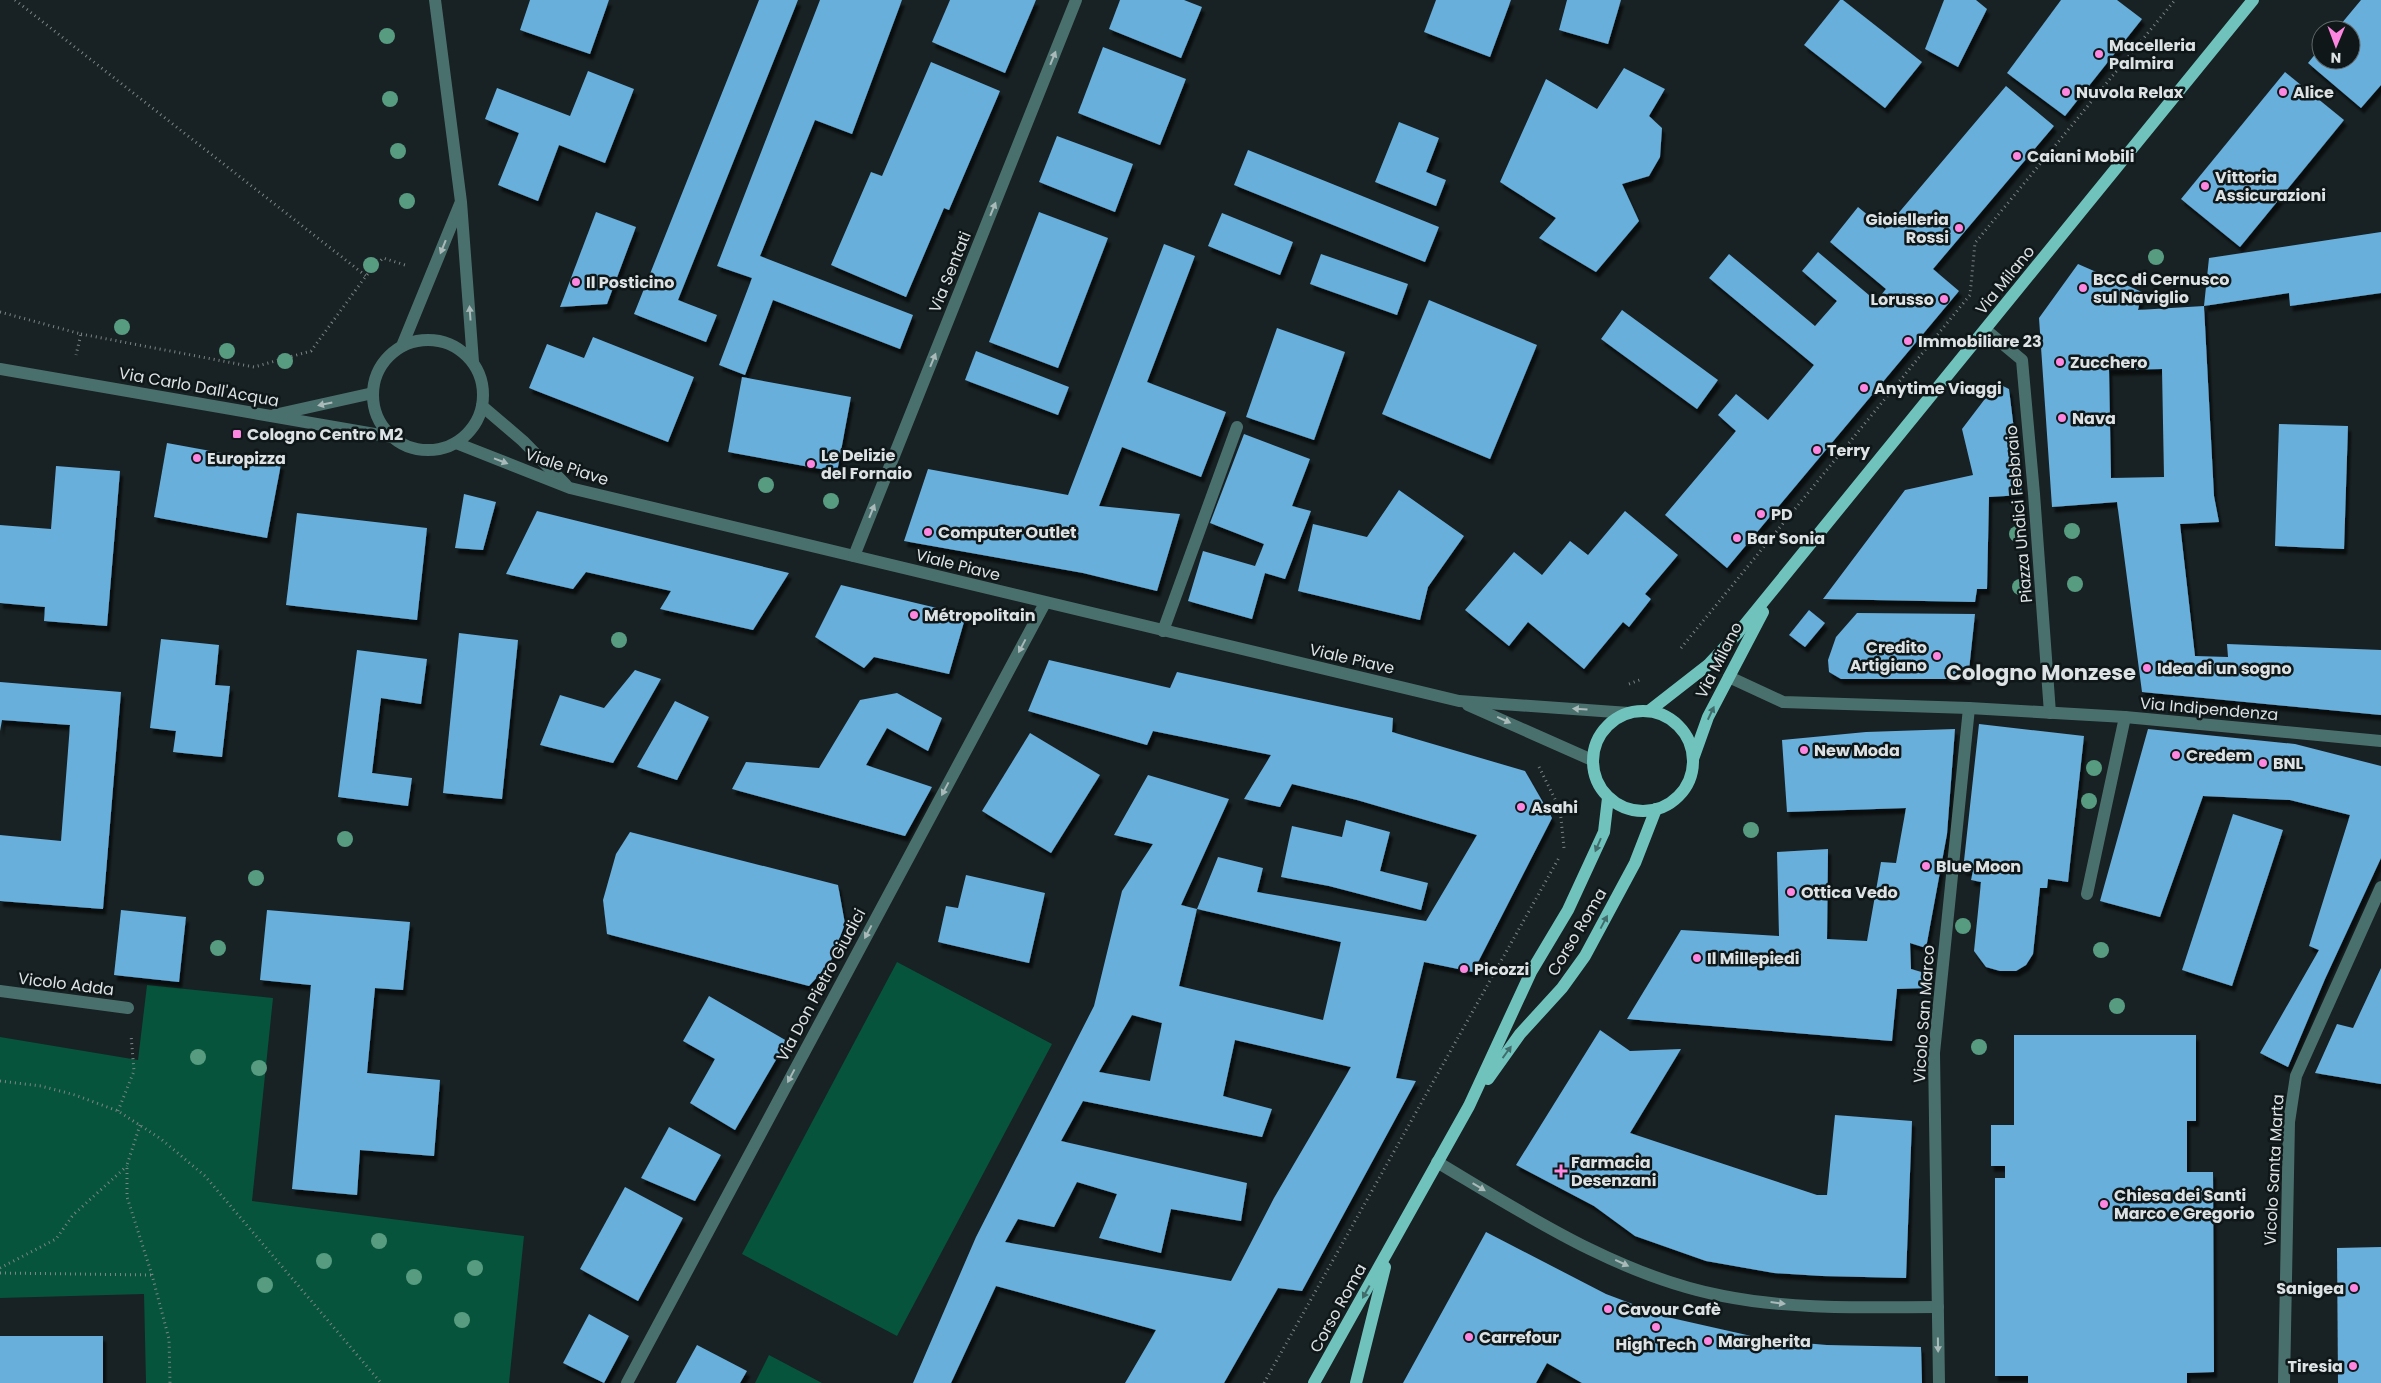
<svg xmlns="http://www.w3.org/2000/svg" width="2381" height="1383" font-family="Poppins,sans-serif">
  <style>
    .green { fill: #05543b }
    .building { fill: #68afdc; fill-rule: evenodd; filter: url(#shadow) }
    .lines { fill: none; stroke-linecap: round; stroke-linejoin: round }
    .path { stroke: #7d8486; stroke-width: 3; stroke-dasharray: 1 4; stroke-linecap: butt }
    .minor { stroke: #4a706d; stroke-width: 12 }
    .major { stroke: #70c3bd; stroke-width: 12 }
    .tree { fill: #579b80 }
    .oneway { fill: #aababa }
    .oneway2 { fill: #406d6b }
    .poi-dot { fill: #fd86e1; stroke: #0f1719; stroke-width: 2 }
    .labels { text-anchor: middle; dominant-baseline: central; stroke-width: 5; stroke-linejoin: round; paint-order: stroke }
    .poi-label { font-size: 16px; font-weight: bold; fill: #dde2e4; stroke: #0f1719; text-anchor: start }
    .street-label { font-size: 16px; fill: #dde2e4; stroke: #0f1719 }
    .district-label { font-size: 21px; font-weight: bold; fill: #dde2e4; stroke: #0f1719 }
  </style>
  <defs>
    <filter id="shadow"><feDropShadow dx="3" dy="5.5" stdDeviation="1" flood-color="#0009"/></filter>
  </defs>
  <rect width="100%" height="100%" fill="#182123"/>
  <g class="green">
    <polygon points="897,962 1052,1044 897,1336 742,1254"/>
    <polygon points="147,985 273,998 252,1201 524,1236 509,1383 146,1383 144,1294 0,1298 0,1037 138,1060"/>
    <polygon points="769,1355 822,1383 755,1383"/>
  </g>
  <g class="building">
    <polygon points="530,0 609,0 590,54 520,30"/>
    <polygon points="759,0 798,0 678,300 717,315 706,342 634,314"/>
    <polygon points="820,0 902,0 852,134 815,120 760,256 913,315 900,349 773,300 745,375 719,365 752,278 717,266"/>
    <polygon points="950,0 1036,0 1005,73 932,42"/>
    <polygon points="1120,0 1184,0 1202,7 1181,58 1109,29"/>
    <polygon points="1436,0 1511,0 1490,57 1424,32"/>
    <polygon points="1567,0 1621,0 1608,44 1559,30"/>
    <polygon points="1840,0 1843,0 1922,62 1885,108 1804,45"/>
    <polygon points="1944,0 1976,0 1987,9 1958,67 1925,49"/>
    <polygon points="2061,0 2117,0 2142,19 2065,116 2007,73"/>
    <polygon points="2361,0 2381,0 2381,85 2361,108 2308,63 2321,47 2321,60 2351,60 2351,30 2336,30"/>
    <polygon points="1103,47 1186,79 1160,145 1078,113"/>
    <polygon points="931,62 1000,91 949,210 944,208 906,297 831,265 871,172 882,176"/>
    <polygon points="1624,68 1665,89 1649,116 1662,128 1660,157 1649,176 1622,184 1639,221 1596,272 1539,238 1556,218 1500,182 1546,79 1597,109"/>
    <polygon points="588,71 634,89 605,163 559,145 538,201 498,185 519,133 485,119 497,88 570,116"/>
    <polygon points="2285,72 2344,120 2240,247 2181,199"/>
    <polygon points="2006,86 2054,126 1933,269 1959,291 1727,568 1665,515 1736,431 1718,415 1736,394 1768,420 1814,365 1709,278 1729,254 1815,326 1837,301 1802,271 1818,252 1876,301 1886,289 1830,242 1858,207 1885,229"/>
    <polygon points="1399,122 1439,138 1426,172 1446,180 1436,206 1375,182"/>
    <polygon points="1057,136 1133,164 1115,212 1039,182"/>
    <polygon points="1248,150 1439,227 1425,262 1234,185"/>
    <polygon points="596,212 636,227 607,304 560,307"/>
    <polygon points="1039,212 1108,238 1058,368 989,342"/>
    <polygon points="1222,213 1293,242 1280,275 1208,246"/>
    <polygon points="2381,232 2381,293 2290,306 2289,293 2204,306 2209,258"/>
    <polygon points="1164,244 1195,256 1147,382 1226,412 1201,477 1122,447 1099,506 1180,514 1157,591 1083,573 904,541 928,469 1068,495"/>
    <polygon points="1321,254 1408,284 1397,315 1310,284"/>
    <path d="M2078,264L2142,292L2138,310L2204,306L2214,496L2219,522L2180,524L2195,656L2228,657L2227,644L2381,650V715L2142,692L2117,502L2052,507L2039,318ZM2162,369L2164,477L2111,478L2109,370Z"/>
    <polygon points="1429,300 1537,345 1490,459 1382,414"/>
    <polygon points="1622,310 1718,380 1697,409 1601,339"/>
    <polygon points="1277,328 1345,352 1314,440 1246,417"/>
    <polygon points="593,337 694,377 668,442 529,388 547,344 584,358"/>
    <polygon points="976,351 1069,387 1058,415 965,380"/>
    <polygon points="742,377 851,397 837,472 728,452"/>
    <polygon points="1997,383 2009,389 2022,495 1989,497 1987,589 1977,589 1975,602 1823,599 1905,490 1973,475 1962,429"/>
    <polygon points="2279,424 2348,426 2344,549 2275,546"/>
    <polygon points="1244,434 1310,459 1292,506 1311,511 1285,579 1265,573 1252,619 1188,601 1203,551 1255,566 1264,544 1210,523"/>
    <polygon points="167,443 281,464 267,538 154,517"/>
    <polygon points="56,466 120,471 107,626 44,621 45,607 0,603 0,525 51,529"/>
    <polygon points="1399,490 1464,536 1428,587 1420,620 1298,591 1313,524 1367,537"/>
    <polygon points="464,494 496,502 483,550 455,548"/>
    <polygon points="537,511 606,528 789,573 753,630 660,609 671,591 586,572 573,589 506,574"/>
    <polygon points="1625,511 1678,555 1645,594 1651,599 1629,627 1623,622 1584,669 1528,622 1509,646 1465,610 1514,552 1542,575 1570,541 1588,555"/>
    <polygon points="297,513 427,528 417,620 286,605"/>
    <polygon points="841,585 966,615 949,674 874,657 864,668 815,637"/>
    <polygon points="1809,610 1825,623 1805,647 1789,635"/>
    <polygon points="1857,613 1975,614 1968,679 1841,679 1829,672 1828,660 1836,637"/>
    <polygon points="459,633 518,640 502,799 443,793"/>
    <polygon points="161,639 219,645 215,685 230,686 222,757 173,752 176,731 150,728"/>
    <polygon points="357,650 427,659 421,704 381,698 372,773 412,778 408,806 338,797"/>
    <path d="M1049,660L1170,688L1177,672L1393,718L1392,732L1525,771L1552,818L1473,972L1424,962L1396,1078L1416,1081L1302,1291L1278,1288L1224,1383H1125L1156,1330L996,1286L951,1383H913L976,1237L1094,1006L1122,891L1153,844L1114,835L1148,775L1229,799L1181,905L1197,909L1179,986L1323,1020L1341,942L1197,909L1218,857L1263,868L1257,892L1426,921L1477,835L1357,800L1292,784L1280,807L1244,799L1271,755L1153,731L1147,745L1028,711ZM1132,1015L1162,1023L1150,1081L1099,1072ZM1235,1040L1351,1067L1274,1198L1231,1281L1005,1242L1018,1219L1054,1227L1077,1182L1117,1194L1099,1238L1161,1253L1171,1209L1241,1221L1247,1183L1061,1141L1083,1101L1262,1137L1272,1109L1223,1096Z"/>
    <polygon points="635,670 661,679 613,763 540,745 560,695 604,708"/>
    <polygon points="0,682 121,692 103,909 0,901 0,835 61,841 70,725 2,720 0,731"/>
    <polygon points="897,693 942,718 928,751 887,728 866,765 932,787 905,836 732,789 746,762 819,768 860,700"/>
    <polygon points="675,701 709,717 677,780 637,767"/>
    <polygon points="1979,724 2084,736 2068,882 2048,879 2047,888 2040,888 2033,954 2026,965 2016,971 2000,971 1986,967 1974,951 1981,882 1971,880 1973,871 1963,870"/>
    <polygon points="1955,729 1947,834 1926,948 1910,943 1911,969 1925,973 1925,988 1897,989 1892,1041 1627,1019 1681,930 1779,936 1777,852 1828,849 1827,939 1867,941 1881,862 1896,863 1906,808 1787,812 1782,740 1866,732"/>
    <polygon points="2148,729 2295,744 2381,766 2381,858 2325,979 2288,1067 2260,1053 2319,950 2309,946 2350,815 2290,800 2203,796 2160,917 2100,901"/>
    <polygon points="1030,733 1100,775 1051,853 982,811"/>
    <polygon points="2233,814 2283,830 2232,986 2182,970"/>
    <polygon points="1346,820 1390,832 1380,871 1428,883 1421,910 1329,886 1281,877 1292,826 1342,837"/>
    <polygon points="630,832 838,885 845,924 830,963 809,986 607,934 603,900 616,854"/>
    <polygon points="966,875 1045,893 1029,963 938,942 946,906 958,908"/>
    <polygon points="121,910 186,917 179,982 114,975"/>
    <polygon points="267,910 410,922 403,990 375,988 367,1073 440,1080 434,1156 360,1150 357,1195 292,1189 311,985 260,980"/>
    <polygon points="2381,968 2381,1084 2315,1073 2337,1024 2353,1028"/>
    <polygon points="709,996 787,1041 735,1130 690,1103 715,1059 683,1041"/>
    <polygon points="1600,1030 1630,1051 1681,1049 1630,1133 1817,1195 1827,1195 1835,1115 1912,1121 1906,1278 1822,1276 1774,1273 1706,1261 1635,1236 1594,1206 1516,1165"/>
    <polygon points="2014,1035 2196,1035 2196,1121 2187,1121 2187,1172 2213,1172 2214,1372 2187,1373 2187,1383 2028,1383 2028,1376 1995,1376 1995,1178 2005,1178 2005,1166 1991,1166 1991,1125 2014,1125"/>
    <polygon points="669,1127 721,1155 695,1201 641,1178"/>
    <polygon points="625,1187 683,1218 638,1301 580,1269"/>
    <polygon points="1486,1232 1606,1294 1667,1317 1769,1340 1827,1345 1921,1347 1922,1383 1582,1383 1547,1363 1536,1383 1403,1383"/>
    <polygon points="2381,1247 2381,1383 2338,1383 2337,1248"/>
    <polygon points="589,1314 629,1336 604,1383 563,1363"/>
    <rect x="0" y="1336" width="103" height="47"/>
    <polygon points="697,1345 747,1371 740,1383 676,1383"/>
  </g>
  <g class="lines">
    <g class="path">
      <polyline points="15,0 366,276"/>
      <polyline points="0,312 81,334 76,355"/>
      <polyline points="81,334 254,367 311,351 366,276 383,258 405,265"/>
      <polyline points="1681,648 1970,295 1975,243 2175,0"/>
      <polyline points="1629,684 1642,679"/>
      <polyline points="1539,767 1560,809 1564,848"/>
      <polyline points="0,1081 41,1086 75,1095 118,1111 161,1139 205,1176 381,1383"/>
      <polyline points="118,1111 134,1071 131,1035"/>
      <polyline points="140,1125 127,1165 127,1197 152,1275 169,1339 170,1383"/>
      <polyline points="0,1268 56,1239 73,1215 127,1166"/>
      <polyline points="0,1273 152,1275"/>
      <polyline points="1264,1383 1560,856"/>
    </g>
    <g class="minor">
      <polyline points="435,0 461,202 473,362"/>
      <polyline points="1986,330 2022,360 2034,494 2050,713"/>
      <circle cx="428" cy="395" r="55"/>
      <polyline points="402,346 460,204"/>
      <polyline points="0,369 392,437"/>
      <polyline points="482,406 523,441 566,485"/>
      <polyline points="274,415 373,393"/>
      <polyline points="456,443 570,488 1459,701 1629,713"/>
      <polyline points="854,556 1076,0"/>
      <polyline points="1163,631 1237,427"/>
      <polyline points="1729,677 1783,702 1969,708 2125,717 2381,741"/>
      <polyline points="1468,705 1592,760"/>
      <polyline points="2087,894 2125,717"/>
      <polyline points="0,991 128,1008"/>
      <path d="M1437,1162C1526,1215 1619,1276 1723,1296C1793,1310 1867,1307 1938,1307"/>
      <polyline points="627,1383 1045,603"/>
      <polyline points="1939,1383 1934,1053 1969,708"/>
      <polyline points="2284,1383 2289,1122 2296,1076 2381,887"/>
    </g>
    <g class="major">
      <polyline points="1649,711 1708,665 1737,634 2253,0"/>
      <circle cx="1643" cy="761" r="50"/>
      <polyline points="1693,759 1708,717 1763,612"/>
      <polyline points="1488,1079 1520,1034 1562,988 1585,956 1635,863 1656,809"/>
      <polyline points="1314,1383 1469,1106 1531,972 1568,910 1604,832 1608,798"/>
      <polyline points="1356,1383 1385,1267"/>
    </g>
  </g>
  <g class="tree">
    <circle cx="387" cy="36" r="8"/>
    <circle cx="390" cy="99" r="8"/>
    <circle cx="398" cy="151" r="8"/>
    <circle cx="407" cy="201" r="8"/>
    <circle cx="2156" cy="257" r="8"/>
    <circle cx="371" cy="265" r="8"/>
    <circle cx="122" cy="327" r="8"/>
    <circle cx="227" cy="351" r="8"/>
    <circle cx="285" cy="361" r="8"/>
    <circle cx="766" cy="485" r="8"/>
    <circle cx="831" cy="501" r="8"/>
    <circle cx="2072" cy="531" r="8"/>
    <circle cx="2017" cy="534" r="8"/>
    <circle cx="2075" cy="584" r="8"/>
    <circle cx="2020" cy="587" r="8"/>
    <circle cx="619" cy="640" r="8"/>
    <circle cx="2094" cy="768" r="8"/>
    <circle cx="2089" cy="801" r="8"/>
    <circle cx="1751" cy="830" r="8"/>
    <circle cx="345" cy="839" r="8"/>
    <circle cx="256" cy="878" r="8"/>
    <circle cx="1963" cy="926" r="8"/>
    <circle cx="218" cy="948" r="8"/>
    <circle cx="2101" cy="950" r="8"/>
    <circle cx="2117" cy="1006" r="8"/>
    <circle cx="1979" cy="1047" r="8"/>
    <circle cx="198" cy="1057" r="8"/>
    <circle cx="259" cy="1068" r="8"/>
    <circle cx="379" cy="1241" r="8"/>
    <circle cx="324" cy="1261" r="8"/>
    <circle cx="475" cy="1268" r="8"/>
    <circle cx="414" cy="1277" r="8"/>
    <circle cx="265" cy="1285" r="8"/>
    <circle cx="462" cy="1320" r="8"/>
  </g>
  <defs><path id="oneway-solid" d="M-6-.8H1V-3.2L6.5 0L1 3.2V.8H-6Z" transform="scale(1.25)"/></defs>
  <g class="oneway">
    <use href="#oneway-solid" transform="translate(1053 58) rotate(-68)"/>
    <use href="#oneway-solid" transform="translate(993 209) rotate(-68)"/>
    <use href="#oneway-solid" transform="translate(443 247) rotate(112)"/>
    <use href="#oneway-solid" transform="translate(470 313) rotate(-94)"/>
    <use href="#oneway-solid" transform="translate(933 360) rotate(-68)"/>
    <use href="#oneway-solid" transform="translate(325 404) rotate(168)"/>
    <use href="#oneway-solid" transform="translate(501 461) rotate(21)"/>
    <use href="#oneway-solid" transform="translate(872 511) rotate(-68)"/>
    <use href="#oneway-solid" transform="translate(1022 646) rotate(118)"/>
    <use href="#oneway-solid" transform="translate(1580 709) rotate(-176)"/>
    <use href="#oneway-solid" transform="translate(1504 720) rotate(24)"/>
    <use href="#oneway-solid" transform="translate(945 789) rotate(118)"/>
    <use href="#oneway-solid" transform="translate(868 932) rotate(118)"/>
    <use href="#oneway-solid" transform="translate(791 1076) rotate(118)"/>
    <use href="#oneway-solid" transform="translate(1479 1187) rotate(31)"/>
    <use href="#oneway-solid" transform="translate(1622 1263) rotate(25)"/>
    <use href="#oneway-solid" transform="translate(1778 1303) rotate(7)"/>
    <use href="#oneway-solid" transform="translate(1938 1345) rotate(89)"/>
  </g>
  <g class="oneway2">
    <use href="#oneway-solid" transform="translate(1711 713) rotate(-65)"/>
    <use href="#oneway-solid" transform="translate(1598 845) rotate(113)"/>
    <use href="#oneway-solid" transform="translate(1604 922) rotate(-62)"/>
    <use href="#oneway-solid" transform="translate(1507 1052) rotate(-54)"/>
    <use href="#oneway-solid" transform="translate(1366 1292) rotate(119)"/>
  </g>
  <g class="poi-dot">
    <circle cx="2099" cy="54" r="5"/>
    <circle cx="2066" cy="92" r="5"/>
    <circle cx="2283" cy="92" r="5"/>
    <circle cx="2017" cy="156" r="5"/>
    <circle cx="2205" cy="186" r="5"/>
    <circle cx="1959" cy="228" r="5"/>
    <circle cx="576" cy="282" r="5"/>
    <circle cx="2083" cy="288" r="5"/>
    <circle cx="1944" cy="299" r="5"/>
    <circle cx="1908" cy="341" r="5"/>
    <circle cx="2060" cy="362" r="5"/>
    <circle cx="1864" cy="388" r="5"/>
    <circle cx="2062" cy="418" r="5"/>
    <rect x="232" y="429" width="10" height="10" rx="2.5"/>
    <circle cx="1817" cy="450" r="5"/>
    <circle cx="197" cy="458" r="5"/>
    <circle cx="811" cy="464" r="5"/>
    <circle cx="1761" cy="514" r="5"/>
    <circle cx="928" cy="532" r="5"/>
    <circle cx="1737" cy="538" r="5"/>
    <circle cx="914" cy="615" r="5"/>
    <circle cx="1937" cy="656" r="5"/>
    <circle cx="2147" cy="668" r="5"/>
    <circle cx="1804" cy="750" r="5"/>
    <circle cx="2176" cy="755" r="5"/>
    <circle cx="2263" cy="763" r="5"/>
    <circle cx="1521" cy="807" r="5"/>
    <circle cx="1926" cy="866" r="5"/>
    <circle cx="1791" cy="892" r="5"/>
    <circle cx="1697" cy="958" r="5"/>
    <circle cx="1464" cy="969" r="5"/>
    <path d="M1558.5 1163.5h5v5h5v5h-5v5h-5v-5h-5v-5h5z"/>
    <circle cx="2104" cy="1204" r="5"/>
    <circle cx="2354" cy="1288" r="5"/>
    <circle cx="1608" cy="1309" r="5"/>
    <circle cx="1656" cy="1327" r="5"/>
    <circle cx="1469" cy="1337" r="5"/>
    <circle cx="1708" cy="1341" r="5"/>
    <circle cx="2353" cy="1366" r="5"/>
  </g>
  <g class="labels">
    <g class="poi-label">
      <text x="2109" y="45">Macelleria<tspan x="2109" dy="18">Palmira</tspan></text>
      <text x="2076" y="92">Nuvola Relax</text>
      <text x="2293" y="92">Alice</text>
      <text x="2027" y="156">Caiani Mobili</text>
      <text x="2215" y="177">Vittoria<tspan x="2215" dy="18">Assicurazioni</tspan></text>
      <text x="1949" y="219" text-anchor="end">Gioielleria<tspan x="1949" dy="18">Rossi</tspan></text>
      <text x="2093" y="279">BCC di Cernusco<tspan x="2093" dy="18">sul Naviglio</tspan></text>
      <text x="586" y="282">Il Posticino</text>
      <text x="1934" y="299" text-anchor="end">Lorusso</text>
      <text x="1918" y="341">Immobiliare 23</text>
      <text x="2070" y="362">Zucchero</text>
      <text x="1874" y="388">Anytime Viaggi</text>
      <text x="2072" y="418">Nava</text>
      <text x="247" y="434">Cologno Centro M2</text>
      <text x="1827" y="450">Terry</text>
      <text x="821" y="455">Le Delizie<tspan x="821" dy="18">del Fornaio</tspan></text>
      <text x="207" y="458">Europizza</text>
      <text x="1771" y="514">PD</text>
      <text x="938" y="532">Computer Outlet</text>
      <text x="1747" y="538">Bar Sonia</text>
      <text x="924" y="615">Métropolitain</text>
      <text x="1927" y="647" text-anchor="end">Credito<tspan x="1927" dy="18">Artigiano</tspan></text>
      <text x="2157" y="668">Idea di un sogno</text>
      <text x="1814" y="750">New Moda</text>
      <text x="2186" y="755">Credem</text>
      <text x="2273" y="763">BNL</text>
      <text x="1531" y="807">Asahi</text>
      <text x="1936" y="866">Blue Moon</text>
      <text x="1801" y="892">Ottica Vedo</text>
      <text x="1707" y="958">Il Millepiedi</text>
      <text x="1474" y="969">Picozzi</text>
      <text x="1571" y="1162">Farmacia<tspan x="1571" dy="18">Desenzani</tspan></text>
      <text x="2114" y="1195">Chiesa dei Santi<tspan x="2114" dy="18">Marco e Gregorio</tspan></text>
      <text x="2344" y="1288" text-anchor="end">Sanigea</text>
      <text x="1618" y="1309">Cavour Cafè</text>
      <text x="1479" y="1337">Carrefour</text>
      <text x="1718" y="1341">Margherita</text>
      <text x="1656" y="1344" text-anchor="middle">High Tech</text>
      <text x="2343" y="1366" text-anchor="end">Tiresia</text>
    </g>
    <g class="street-label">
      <text transform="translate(950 272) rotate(-68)">Via Sentati</text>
      <text transform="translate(2005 280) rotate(-51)">Via Milano</text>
      <text transform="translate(199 387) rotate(10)">Via Carlo Dall'Acqua</text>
      <text transform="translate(567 467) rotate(18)">Viale Piave</text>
      <text transform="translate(2019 514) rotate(-95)">Piazza Undici Febbraio</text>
      <text transform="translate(958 565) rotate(14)">Viale Piave</text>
      <text transform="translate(1352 659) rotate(13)">Viale Piave</text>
      <text transform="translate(1719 660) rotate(-63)">Via Milano</text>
      <text transform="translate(2209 709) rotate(5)">Via Indipendenza</text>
      <text transform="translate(1577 932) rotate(-59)">Corso Roma</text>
      <text transform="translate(66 984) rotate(7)">Vicolo Adda</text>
      <text transform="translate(821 985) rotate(-62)">Via Don Pietro Giudici</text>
      <text transform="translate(1924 1014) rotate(-86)">Vicolo San Marco</text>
      <text transform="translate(2274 1170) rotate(-87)">Vicolo Santa Marta</text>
      <text transform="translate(1338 1308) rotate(-61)">Corso Roma</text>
    </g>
    <g class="district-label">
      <text x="2041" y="672">Cologno Monzese</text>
    </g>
  </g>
  <g transform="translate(2336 45) rotate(181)"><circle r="24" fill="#0f1719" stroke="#61686a"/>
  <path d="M0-4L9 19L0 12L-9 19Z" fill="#fd86e1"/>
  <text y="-8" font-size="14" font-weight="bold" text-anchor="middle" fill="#dde2e4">N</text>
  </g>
</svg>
